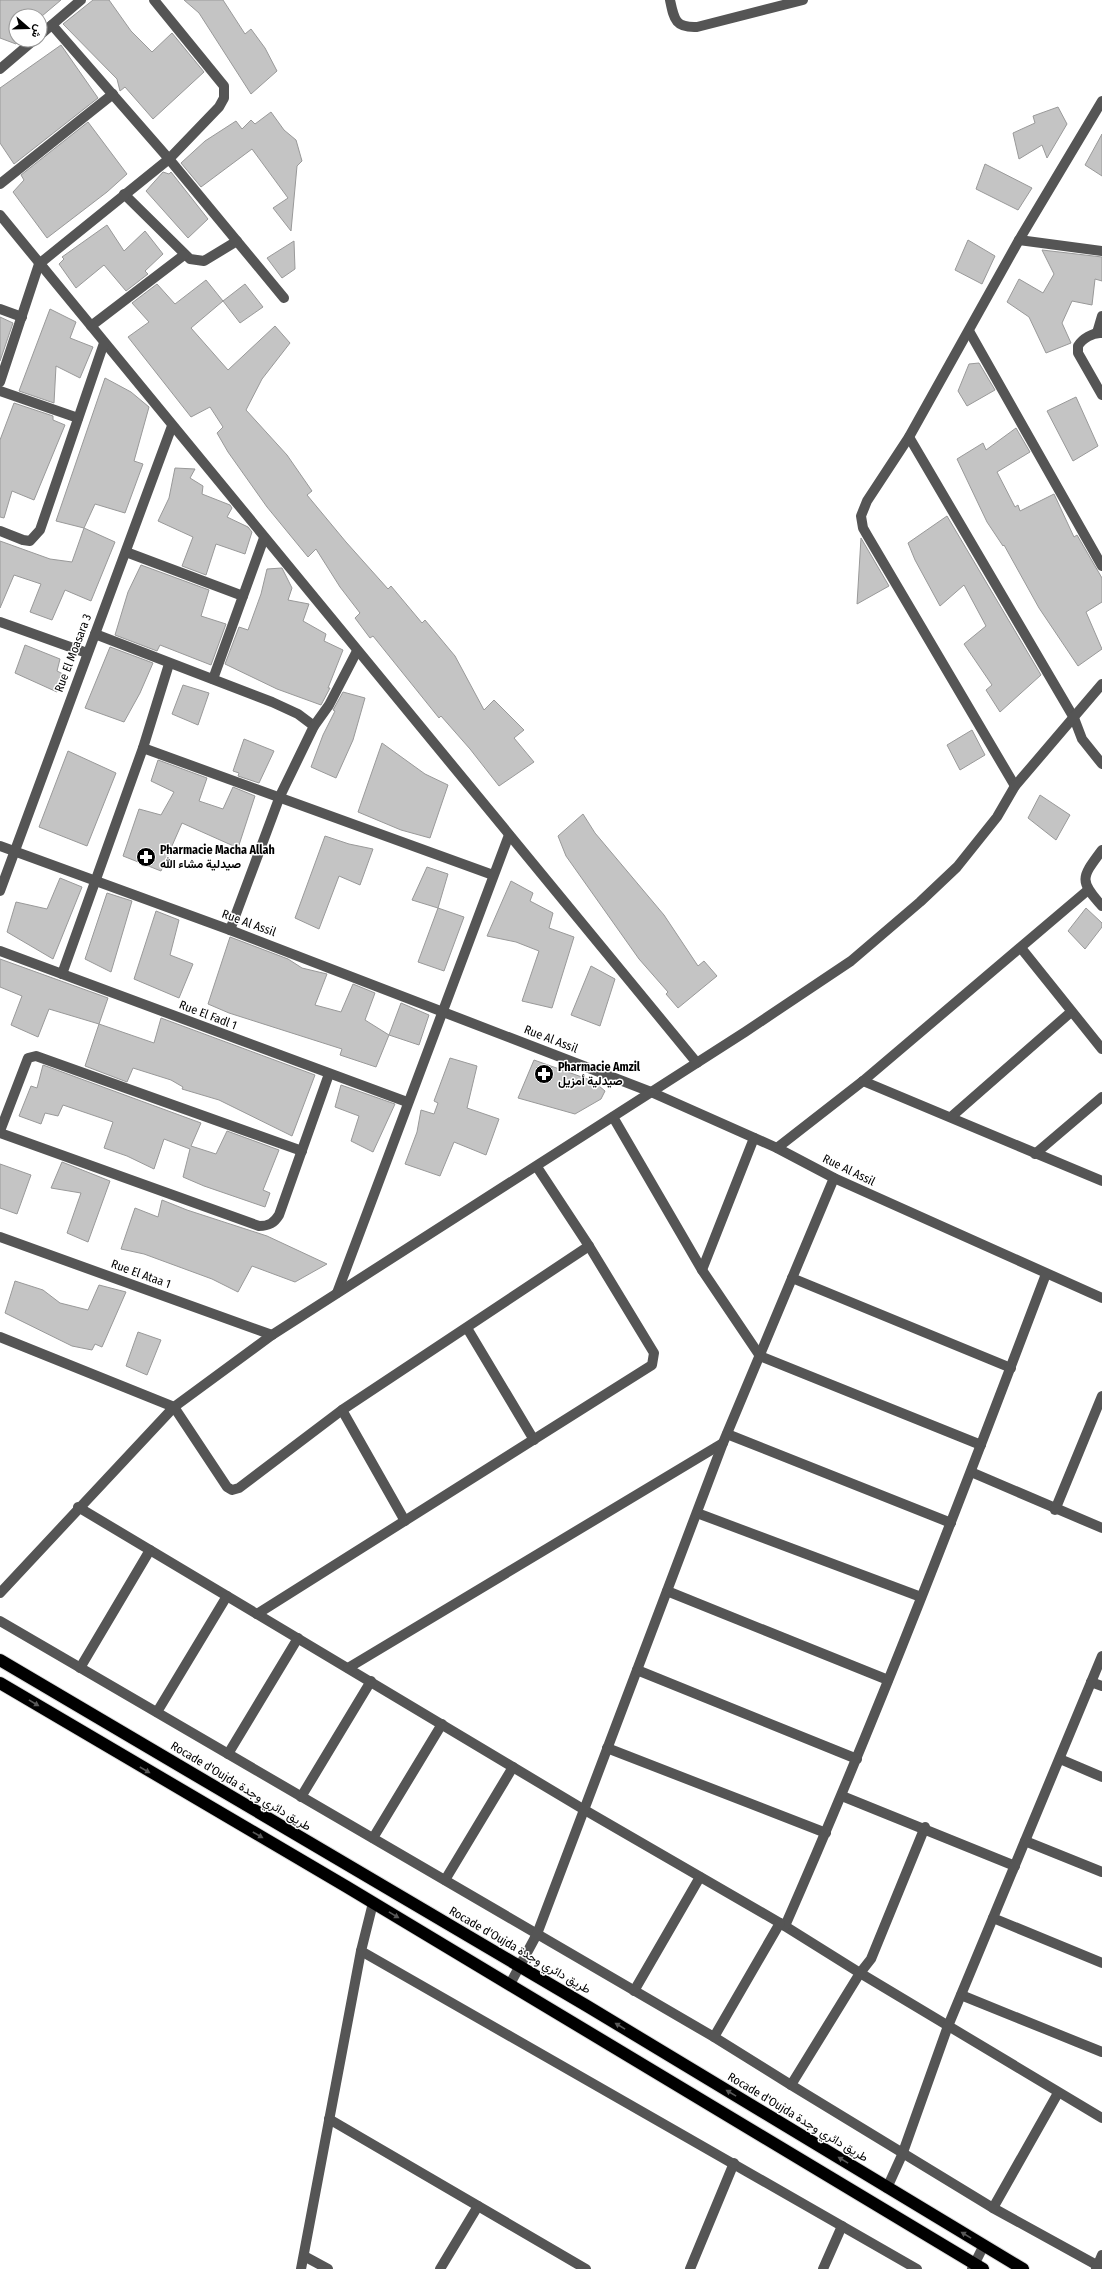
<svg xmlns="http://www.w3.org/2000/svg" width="1102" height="2269" font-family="'Fira Sans Condensed',Vazirmatn,sans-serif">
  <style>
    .building { fill: #c4c4c4; stroke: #999 }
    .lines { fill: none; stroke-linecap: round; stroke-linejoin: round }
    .highway-casing { stroke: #dbdbdb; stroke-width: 14 }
    .minor { stroke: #555; stroke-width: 10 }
    .highway { stroke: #000; stroke-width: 12 }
    .oneway { fill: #595959 }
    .labels { text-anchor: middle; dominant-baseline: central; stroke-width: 3; stroke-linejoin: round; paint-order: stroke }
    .street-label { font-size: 12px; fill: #000; stroke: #fff }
    .poi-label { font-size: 12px; font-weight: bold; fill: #000; stroke: #fff; text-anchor: start }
  </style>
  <rect width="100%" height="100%" fill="#fff"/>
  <g class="building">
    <polygon points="0,0 61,0 42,16 44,20 40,24 40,16 16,16 16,40 20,40 16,44 0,38"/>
    <polygon points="93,0 109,0 131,31 152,52 172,33 204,72 153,119 125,87 120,91 117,79 63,24"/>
    <polygon points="184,0 223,0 245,34 251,29 265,48 277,71 251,94 199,13"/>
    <polygon points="61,45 98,98 14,164 0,143 0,88"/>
    <polygon points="1058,107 1067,124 1047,158 1042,145 1019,159 1013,133 1035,123 1033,116"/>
    <polygon points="271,112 284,130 296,140 302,161 297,166 291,231 273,208 288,198 252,149 201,187 181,163 205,141 236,121 242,129 251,120 255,124"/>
    <polygon points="88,122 127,174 107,192 47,238 13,192 24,180 21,175"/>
    <polygon points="1102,134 1102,176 1085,165"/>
    <polygon points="985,164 1032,188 1018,210 976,189"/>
    <polygon points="163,172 169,174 171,172 208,219 188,238 146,191"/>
    <polygon points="107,225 124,251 145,231 163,254 145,271 148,274 126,291 104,265 76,288 59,264 64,259 62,257"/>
    <polygon points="968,240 995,256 982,284 955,270"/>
    <polygon points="294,241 295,269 282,278 267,258"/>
    <polygon points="1042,250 1102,257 1102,281 1095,279 1092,305 1072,301 1062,323 1071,343 1046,353 1029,317 1007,302 1019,279 1043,293 1054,274"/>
    <polygon points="206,280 223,301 191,328 228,370 275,326 290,343 262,379 246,410 287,455 312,491 307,495 346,542 388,589 391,586 422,623 425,620 455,656 484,710 494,700 524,730 514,738 534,762 499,786 470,749 441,716 439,718 373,636 370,638 355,618 360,613 340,587 316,549 308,557 267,507 228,452 217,433 223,427 210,407 191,417 128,337 149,322 132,303 157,284 175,304"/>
    <polygon points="245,284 263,307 240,323 223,301"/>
    <polygon points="50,309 76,322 70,338 93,347 80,378 56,366 54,403 19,391"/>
    <polygon points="0,317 13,323 0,361"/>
    <polygon points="979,363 995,390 967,406 958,391 969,364"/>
    <polygon points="105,378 131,392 149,407 134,461 143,464 125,513 95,504 84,528 56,521"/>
    <polygon points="1076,397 1098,446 1073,461 1047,411"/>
    <polygon points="14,403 53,416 53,420 65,425 34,500 12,491 4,518 0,517 0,440"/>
    <polygon points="1016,428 1030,452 997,472 1015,507 1018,505 1020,511 1054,494 1074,537 1077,535 1102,578 1102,602 1086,612 1102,649 1078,666 1039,608 1004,545 1003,546 987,522 957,459 983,443 986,450"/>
    <polygon points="175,468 195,469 190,478 203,486 202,494 230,505 232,508 227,517 248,527 252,532 245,554 216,544 206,575 182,566 193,537 158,521 169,498"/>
    <polygon points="947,516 1041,675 1000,712 986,690 992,685 964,644 986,626 964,585 940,606 915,560 908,543"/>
    <polygon points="84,528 115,542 91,601 65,590 52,620 30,612 41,584 14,575 0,608 0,541 50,559 72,562"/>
    <polygon points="861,538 889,586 857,604"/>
    <polygon points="141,565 209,590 201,616 226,624 211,665 160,645 157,651 115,635 128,592"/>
    <polygon points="282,568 292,588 288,600 309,604 303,621 326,634 324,641 343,650 328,688 330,688 321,705 277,689 225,664 239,627 248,630 261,594 267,569"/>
    <polygon points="25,645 60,659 57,671 65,675 57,692 15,673"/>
    <polygon points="110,647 153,663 140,693 124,722 85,708"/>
    <polygon points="183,685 209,693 198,725 172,714"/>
    <polygon points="343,692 365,698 353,740 336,778 311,767 323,735 335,711 333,710"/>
    <polygon points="972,730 985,755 960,770 947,745"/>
    <polygon points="244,739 274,751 259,783 238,776 239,773 233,771"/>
    <polygon points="382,743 425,774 448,785 430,838 401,830 358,812"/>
    <polygon points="68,751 116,773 87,846 39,827"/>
    <polygon points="158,760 207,778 199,801 223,809 233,787 255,796 238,848 182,823 161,871 123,856 139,809 161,815 174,792 151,781"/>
    <polygon points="1040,795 1070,815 1056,840 1028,818"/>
    <polygon points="583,814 595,833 664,915 698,966 704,961 717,976 678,1008 666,994 668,992 639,959 566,856 558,836"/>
    <polygon points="325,836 349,844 373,849 360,885 339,876 319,929 295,918"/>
    <polygon points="427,867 448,874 438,908 412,900"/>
    <polygon points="60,878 82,887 53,959 7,932 16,902 47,909"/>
    <polygon points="511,881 533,893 530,901 553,913 549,928 574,937 552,1008 522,1001 539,951 516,942 487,936"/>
    <polygon points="107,893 132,901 111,972 85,959"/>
    <polygon points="438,908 464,917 444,971 418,962"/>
    <polygon points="1086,908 1102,923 1102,927 1085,949 1068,931"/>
    <polygon points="156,911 179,920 170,955 193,964 179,998 134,979"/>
    <polygon points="230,937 288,959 302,968 327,974 315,1005 341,1012 353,984 375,993 365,1020 389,1035 376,1067 340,1055 342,1049 229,1013 208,1004"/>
    <polygon points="0,959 108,998 99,1024 49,1009 38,1037 11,1025 22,996 0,987"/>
    <polygon points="591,966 615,979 600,1026 571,1015"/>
    <polygon points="401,1003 429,1015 419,1045 389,1035"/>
    <polygon points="161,1018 315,1075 292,1136 219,1100 182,1089 183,1087 171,1080 133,1068 127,1082 85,1066 99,1024 154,1043"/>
    <polygon points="450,1058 477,1066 467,1108 499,1119 486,1155 454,1142 440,1176 405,1164 417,1132 421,1110 434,1114 438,1103 434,1101"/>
    <polygon points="534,1060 593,1081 605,1091 601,1099 575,1114 518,1098"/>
    <polygon points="43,1065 201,1123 191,1146 216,1154 227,1131 279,1150 263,1190 270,1193 265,1207 204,1186 183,1177 190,1149 164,1139 154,1169 127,1156 104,1148 113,1122 63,1105 58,1116 45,1113 41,1124 19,1116 31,1086 37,1088"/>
    <polygon points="341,1085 395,1104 373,1152 351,1141 359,1116 335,1107"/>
    <polygon points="62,1162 110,1181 88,1242 67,1233 81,1193 51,1188"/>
    <polygon points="0,1164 31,1175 17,1214 0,1208"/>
    <polygon points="162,1200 187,1210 267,1236 327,1264 295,1282 252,1266 238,1292 212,1279 144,1254 121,1249 135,1208 158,1217"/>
    <polygon points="15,1281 43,1290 60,1303 88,1310 99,1285 126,1292 102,1347 95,1344 92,1350 72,1346 5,1313"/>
    <polygon points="138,1332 161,1340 147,1375 126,1366"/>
  </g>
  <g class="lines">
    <g class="highway-casing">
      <g id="highway">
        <polyline points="0,1660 587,2006 1023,2269"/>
        <polyline points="0,1683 347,1887 983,2269"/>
      </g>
    </g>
    <g class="minor">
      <path d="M670,0C674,19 675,28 697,27L803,0"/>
      <polyline points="52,25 169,159 284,298"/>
      <polyline points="40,35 81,0"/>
      <polyline points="0,69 34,40"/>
      <polyline points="0,184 113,94"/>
      <polyline points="124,194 190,259 204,261 237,241"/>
      <polyline points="0,215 697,1063"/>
      <polyline points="1019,240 1102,251"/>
      <polyline points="0,309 22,317"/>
      <polyline points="91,326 184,255"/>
      <polyline points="969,331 1102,566"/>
      <polyline points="1097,333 1102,316"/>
      <path d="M1102,333C1093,332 1082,339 1078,346V353L1102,395"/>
      <polyline points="0,382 39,264 169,159 219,107 224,98 224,86 154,0"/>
      <polyline points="0,391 78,418"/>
      <polyline points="909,437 1074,718 1082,739 1102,764"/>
      <polyline points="0,531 23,540 30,541 40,530 104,343"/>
      <polyline points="126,552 243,596"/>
      <polyline points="0,622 87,653"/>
      <polyline points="95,634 272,702 298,714 314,726"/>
      <polyline points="213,679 264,538"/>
      <polyline points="143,748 493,875"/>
      <polyline points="1015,786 867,535 863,528 861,516 867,501 909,437 1019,240 1102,101"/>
      <polyline points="0,846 230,930 651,1092 777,1148 834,1178 1102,1298"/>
      <path d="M1102,850C1082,877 1078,880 1102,906"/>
      <polyline points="0,891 172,426"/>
      <polyline points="230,930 280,796 314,726 329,705 357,651"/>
      <polyline points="1021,948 1102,1049"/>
      <polyline points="0,951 407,1102"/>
      <polyline points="62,974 143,748 169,664"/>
      <polyline points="863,1081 1102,1181"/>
      <polyline points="613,1117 702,1270 760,1356 981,1445"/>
      <polyline points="951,1117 1071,1012"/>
      <polyline points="0,1131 28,1058 36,1056 302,1151"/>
      <path d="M0,1133L259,1226C269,1226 274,1223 279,1215L329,1074"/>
      <polyline points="777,1148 863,1081 1088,890"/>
      <polyline points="1035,1154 1102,1097"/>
      <polyline points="0,1237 272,1335"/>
      <polyline points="702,1270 754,1138"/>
      <polyline points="792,1278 1011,1368"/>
      <polyline points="337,1293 509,835"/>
      <polyline points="467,1328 534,1440"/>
      <polyline points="0,1337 174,1407 227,1487 232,1490 239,1488 342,1410 589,1246"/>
      <polyline points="342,1410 405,1521"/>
      <polyline points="727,1434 951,1523"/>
      <polyline points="971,1472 1102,1528"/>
      <polyline points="78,1507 583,1809 780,1923 860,1973 1102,2118"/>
      <polyline points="1055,1510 1102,1396"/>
      <polyline points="697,1513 921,1597"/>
      <polyline points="667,1591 888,1680"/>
      <polyline points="0,1593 174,1407 272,1335 745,1032 851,961 920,902 957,867 997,817 1015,786 1102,684"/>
      <polyline points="257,1614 652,1365 654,1353 589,1246 537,1167"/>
      <polyline points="0,1621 714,2037 791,2085 860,1973 871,1959 925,1827"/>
      <polyline points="80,1668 150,1550"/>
      <polyline points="348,1668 723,1443"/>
      <polyline points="637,1670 857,1759"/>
      <polyline points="1091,1682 1102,1686"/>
      <polyline points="157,1712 227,1596"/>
      <polyline points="607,1748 826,1833"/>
      <polyline points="228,1754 298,1638"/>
      <polyline points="1060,1759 1102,1777"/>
      <polyline points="842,1796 1015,1866"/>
      <polyline points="301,1797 371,1681"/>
      <polyline points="373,1838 442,1724"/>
      <polyline points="1025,1841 1102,1872"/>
      <polyline points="445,1880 513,1767"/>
      <polyline points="993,1918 1102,1963"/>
      <path d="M785,1926C879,1712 963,1493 1046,1274"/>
      <polyline points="361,1951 917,2269"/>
      <polyline points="510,1984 537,1934 723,1443 834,1178"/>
      <polyline points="634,1991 700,1877"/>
      <polyline points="961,1995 1102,2052"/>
      <polyline points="714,2037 780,1923"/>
      <polyline points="791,2085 993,2208 1102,2268"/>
      <polyline points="329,2119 586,2269"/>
      <polyline points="887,2188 902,2155 948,2026 1102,1656"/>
      <polyline points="993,2208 1058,2093"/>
      <polyline points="304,2256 328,2269"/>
      <polyline points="301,2269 361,1951 373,1903"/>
      <polyline points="440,2269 478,2206"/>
      <polyline points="690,2269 734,2163"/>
      <polyline points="823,2269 842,2226"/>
      <polyline points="972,2269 984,2245"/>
      <polyline points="1096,2269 1102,2255"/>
    </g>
    <use href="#highway" class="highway"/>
  </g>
  <defs><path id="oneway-solid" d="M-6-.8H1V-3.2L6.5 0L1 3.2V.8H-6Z"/></defs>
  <g class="oneway">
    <use href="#oneway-solid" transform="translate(34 1703) rotate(31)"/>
    <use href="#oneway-solid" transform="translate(145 1770) rotate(30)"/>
    <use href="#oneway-solid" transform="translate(258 1835) rotate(30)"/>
    <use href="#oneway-solid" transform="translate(394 1915) rotate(31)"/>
    <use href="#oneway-solid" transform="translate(620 2026) rotate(-149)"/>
    <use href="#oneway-solid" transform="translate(731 2093) rotate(-149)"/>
    <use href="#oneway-solid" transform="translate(843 2160) rotate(-149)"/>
    <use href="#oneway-solid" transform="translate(966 2235) rotate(-149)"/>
  </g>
  <defs>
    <g id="pharmacy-disc" transform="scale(1)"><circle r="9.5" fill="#000" stroke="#fff"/><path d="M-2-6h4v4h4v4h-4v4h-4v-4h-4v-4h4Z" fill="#fff"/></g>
  </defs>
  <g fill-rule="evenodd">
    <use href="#pharmacy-disc" x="146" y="857"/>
    <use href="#pharmacy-disc" x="544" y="1074"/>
  </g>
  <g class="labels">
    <g class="street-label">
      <text transform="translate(73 653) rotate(-69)">Rue El Moasara 3</text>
      <text transform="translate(249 923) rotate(20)">Rue Al Assil</text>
      <text transform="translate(208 1015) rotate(21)">Rue El Fadl 1</text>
      <text transform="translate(551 1039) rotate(21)">Rue Al Assil</text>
      <text transform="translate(849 1170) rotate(26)">Rue Al Assil</text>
      <text transform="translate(141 1274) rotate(20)">Rue El Ataa 1</text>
      <text transform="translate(241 1786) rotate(31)">Rocade d'Oujda طريق دائري وجدة</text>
      <text transform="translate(520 1950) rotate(30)">Rocade d'Oujda طريق دائري وجدة</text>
      <text transform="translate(798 2117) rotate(31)">Rocade d'Oujda طريق دائري وجدة</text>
    </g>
    <g class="poi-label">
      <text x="160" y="850">Pharmacie Macha Allah<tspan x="160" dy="14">صيدلية مشاء الله</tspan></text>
      <text x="558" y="1067">Pharmacie Amzil<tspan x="558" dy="14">صيدلية أمزيل</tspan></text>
    </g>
  </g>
  <g transform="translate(28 28) rotate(110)"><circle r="19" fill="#ffffff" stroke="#999999"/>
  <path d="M0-3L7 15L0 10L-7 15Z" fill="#000000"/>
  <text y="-6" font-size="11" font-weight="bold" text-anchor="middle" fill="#000000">ش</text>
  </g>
</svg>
